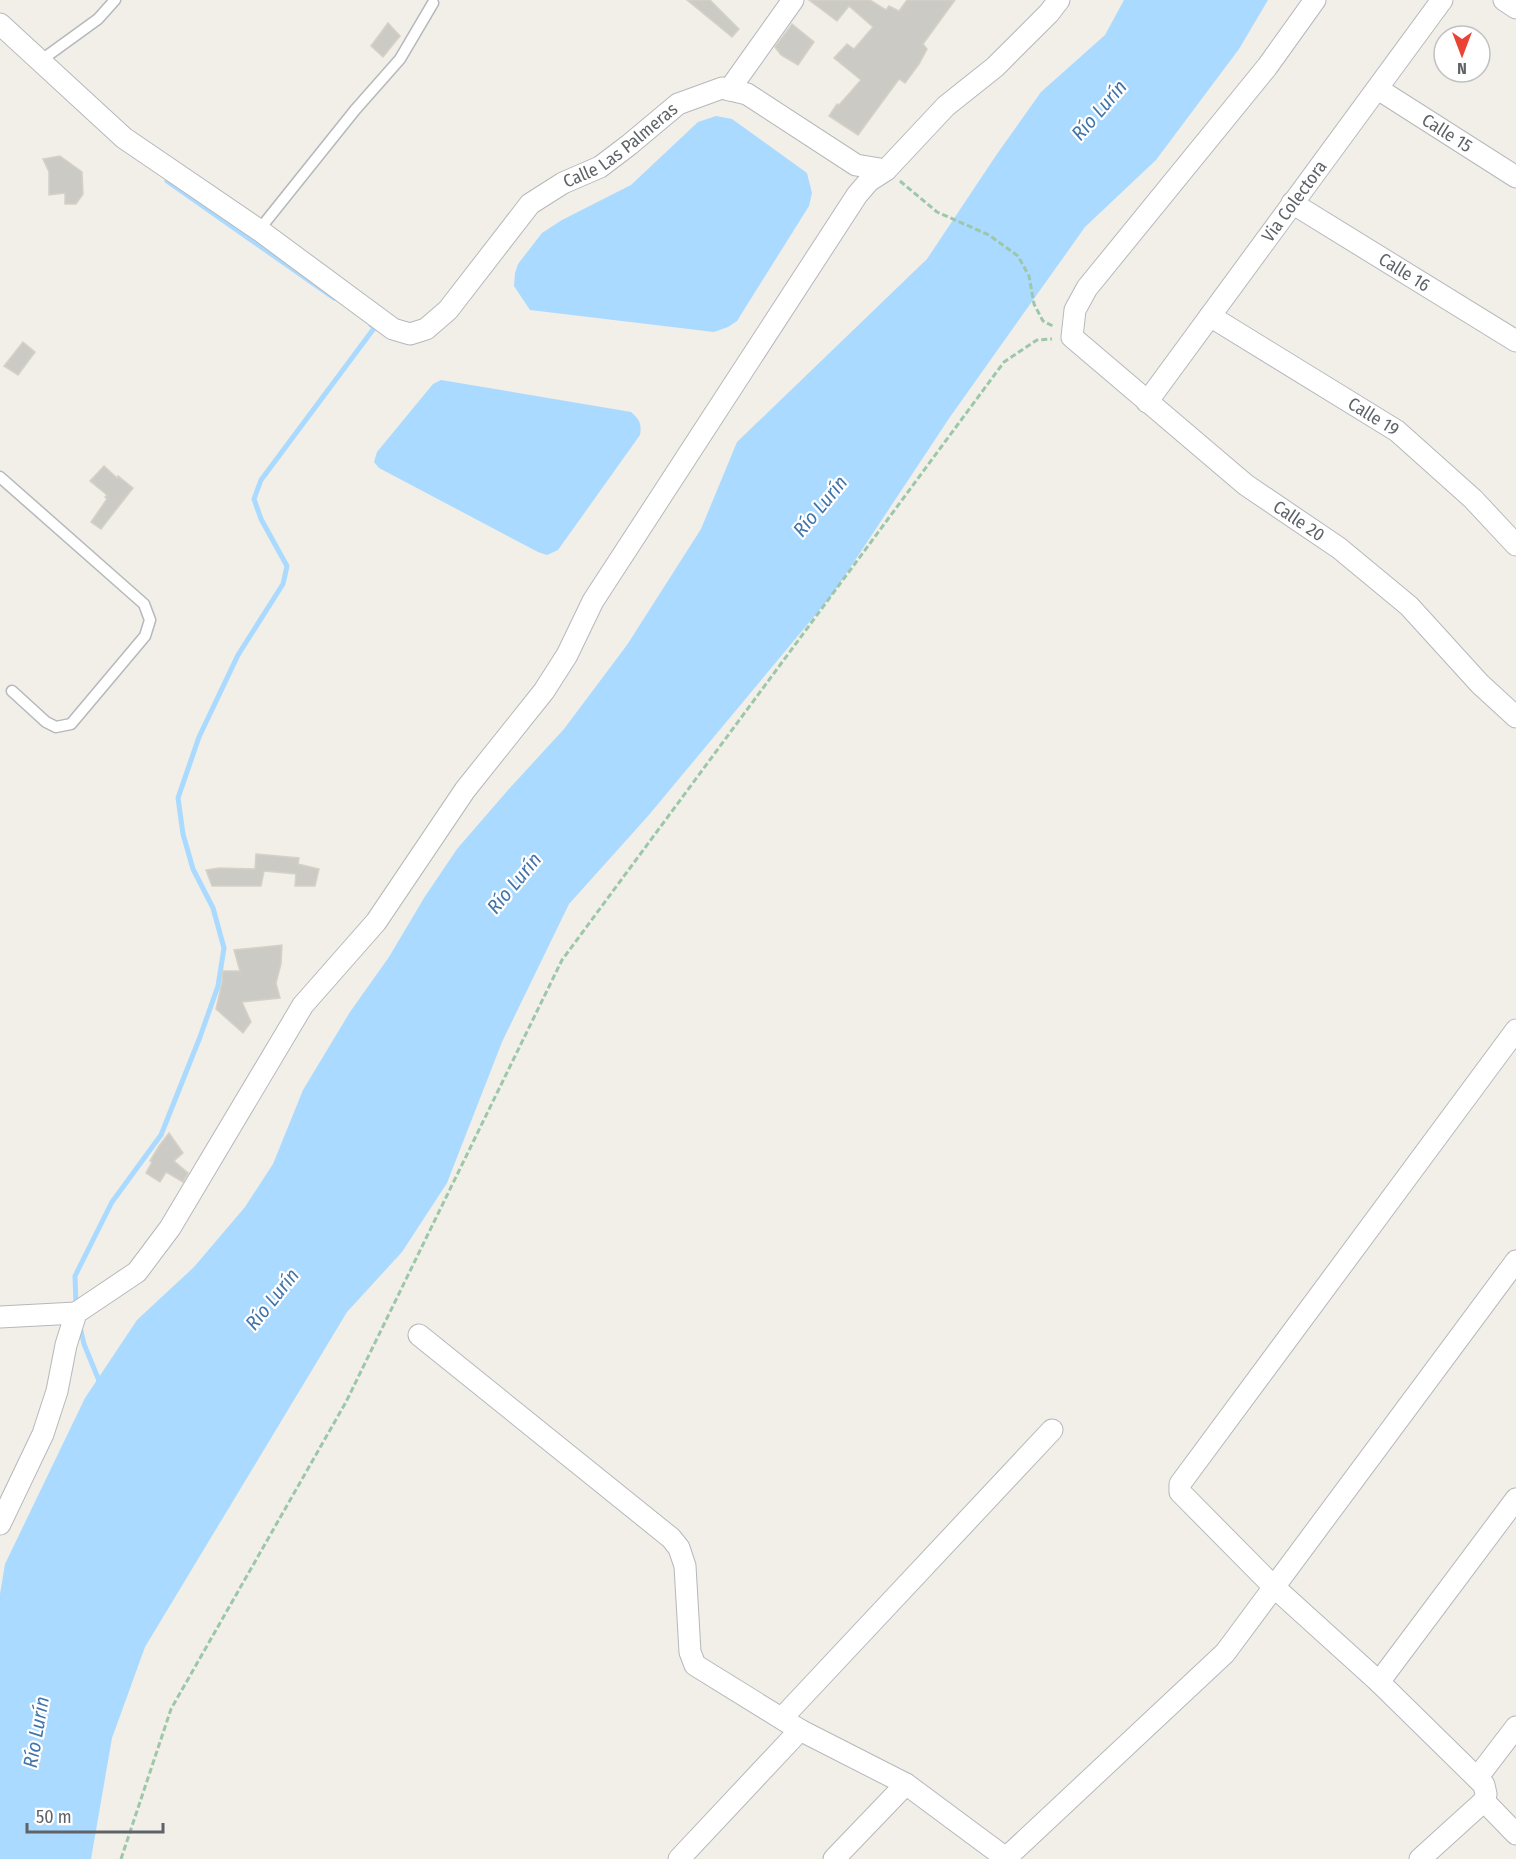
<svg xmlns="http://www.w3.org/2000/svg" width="1516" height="1859" font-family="'Fira Sans Condensed',sans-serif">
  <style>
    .water { fill: #aadaff }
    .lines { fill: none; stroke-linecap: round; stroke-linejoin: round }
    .stream { stroke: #aadaff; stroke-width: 5 }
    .building { fill: #cccac5; stroke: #d6d1c6; stroke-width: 1.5 }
    .service-casing { stroke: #b5b8bc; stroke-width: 13 }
    .minor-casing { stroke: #b5b8bc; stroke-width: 23 }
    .path { stroke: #9cc7a9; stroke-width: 3; stroke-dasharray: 6 3; stroke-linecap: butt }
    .service { stroke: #fff; stroke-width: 10 }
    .minor { stroke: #fff; stroke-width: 21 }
    .labels { text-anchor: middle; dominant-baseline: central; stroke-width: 4.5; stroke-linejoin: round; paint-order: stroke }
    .street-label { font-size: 18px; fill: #5f6368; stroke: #fff }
    .water-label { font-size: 20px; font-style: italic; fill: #4174aa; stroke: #fff }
  </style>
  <rect width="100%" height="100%" fill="#f1efe8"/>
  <path class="water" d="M1124 0H1268L1239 49 1156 160 1085 227 950 417 832 595 648 816 569 904 502 1042 447 1183 402 1252 347 1312 145 1647 112 1738 91 1859H0V1594L5 1564 85 1398 137 1320 194 1267 245 1207 273 1164 303 1090 350 1012 389 957 424 898 457 849 508 790 564 729 627 645 701 529 737 442 927 259 997 154 1041 92 1105 35Z
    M716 116 732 119 807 173 812 193 809 206 737 321 728 327 714 332 530 310 514 286 515 273 518 264 542 233 562 220 631 185 698 122Z
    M441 380 631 412C639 419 642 423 640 435L558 550 547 555 538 552 379 468 374 462 377 452 433 384Z"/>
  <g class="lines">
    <path class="stream" d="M167 181 334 298
      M76 1306 75 1276 112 1202 161 1135 200 1037 218 986 224 948 213 908 193 869 183 834 178 798 199 737 238 655 283 584 287 566 261 519 254 499 261 480 375 327 371 325
      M80 1327 84 1344 100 1383"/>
  </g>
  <path class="building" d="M687 0H710L739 29 732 37Z
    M809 0H870L886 10 889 6 899 11 907 0H955L923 44 927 49 919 64 905 83 899 79 858 135 829 116 837 104 839 105 861 80 834 58 847 44 854 49 873 27 849 6 837 21Z
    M388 23 400 36 383 57 371 46Z
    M792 24 814 42 798 65 781 55 775 47Z
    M60 156 82 172 83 194 76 204H65V193L49 195V172L43 159Z
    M23 342 35 352 18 375 4 366Z
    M104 466 117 478 118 476 133 488 101 529 91 522 107 499 105 497 107 495 90 481Z
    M256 854 299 858 298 864 319 869 315 886H295L296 874 264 871 261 886H212L206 870 219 868 255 869Z
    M282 945 281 964 276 983 280 998 242 1002 251 1022 243 1033 216 1009 222 983 223 971H240L234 950Z
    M169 1133 183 1153 174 1161 188 1173 183 1182 166 1172 160 1182 146 1173 152 1162 150 1161 159 1146Z"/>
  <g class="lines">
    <g class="service-casing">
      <path id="service" d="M40 61 98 19 115 0
        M259 230 355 110 400 59 433 3
        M0 477 144 604 150 620 145 636 71 724 56 727 46 722 12 691"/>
    </g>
    <g class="minor-casing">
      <g id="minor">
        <path id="s1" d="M1315 0 1267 67 1087 288 1075 310 1072 337 1246 485 1339 548 1409 606 1480 684 1516 717"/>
        <path d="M1504 0 1516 8"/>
        <path id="s2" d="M0 24 124 138 259 230 393 329 410 334 426 329 448 310 530 204 563 183 600 167 629 145 678 104 722 88 747 94 856 165 886 170"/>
        <path id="s3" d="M1378 89 1516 177"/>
        <path d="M729 90 793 0"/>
        <path id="s4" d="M1292 203 1516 341"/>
        <path id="s5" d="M1210 316 1397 431 1473 499 1516 545"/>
        <path id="s6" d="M1147 402 1442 0"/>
        <path d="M0 1317 76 1313"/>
        <path d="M419 1335 671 1538 679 1548 685 1566 690 1652 695 1665 800 1730 906 1784 1007 1859"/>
        <path d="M0 1524 43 1434 57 1391 66 1345 76 1313 137 1272 170 1228 303 1005 376 922 465 790 544 691 567 655 593 601 857 195 869 181 886 170 946 106 995 67 1049 13 1059 0"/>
        <path d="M1379 1682 1516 1499"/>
        <path d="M782 1718 1052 1430"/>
        <path d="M1477 1778 1516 1727"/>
        <path d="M1484 1801 1516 1834"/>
        <path d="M679 1859 800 1730"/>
        <path d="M834 1859 906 1784"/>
        <path d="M1005 1859 1225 1653 1516 1261"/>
        <path d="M1420 1859 1484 1801 1486 1794 1484 1785 1379 1682 1273 1586 1180 1492V1484L1516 1030"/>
      </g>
    </g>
    <path class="path" d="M900 181 937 212 989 235 1018 256 1029 276 1034 304 1043 321 1055 327
      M121 1859 171 1709 346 1402 562 960 1004 362 1037 340 1052 339"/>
    <use href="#service" class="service"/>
    <use href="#minor" class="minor"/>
  </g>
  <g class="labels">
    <g class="street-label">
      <text stroke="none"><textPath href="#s3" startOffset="82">Calle 15</textPath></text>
      <text stroke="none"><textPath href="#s2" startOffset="804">Calle Las Palmeras</textPath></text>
      <text stroke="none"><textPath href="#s6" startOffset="249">Via Colectora</textPath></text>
      <text stroke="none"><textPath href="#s4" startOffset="132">Calle 16</textPath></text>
      <text stroke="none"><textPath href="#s5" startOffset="192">Calle 19</textPath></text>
      <text stroke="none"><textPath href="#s1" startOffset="712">Calle 20</textPath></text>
    </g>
    <g class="water-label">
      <text transform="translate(1099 110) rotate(-49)">Río Lurín</text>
      <text transform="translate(820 506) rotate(-50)">Río Lurín</text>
      <text transform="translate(514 883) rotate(-50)">Río Lurín</text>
      <text transform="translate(272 1299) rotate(-51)">Río Lurín</text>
      <text transform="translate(36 1732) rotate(-80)">Río Lurín</text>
    </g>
  </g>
  <g transform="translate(1462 54) rotate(180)"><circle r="28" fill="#ffffff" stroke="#bfc1c3" stroke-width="1.5"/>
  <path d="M0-4.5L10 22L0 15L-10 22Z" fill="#ea4335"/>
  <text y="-9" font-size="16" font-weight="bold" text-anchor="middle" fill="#5f6368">N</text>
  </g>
  <path d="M27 1823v9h136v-9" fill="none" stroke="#5f6368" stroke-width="3"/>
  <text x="36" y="1823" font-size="18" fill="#5f6368" stroke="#ffffff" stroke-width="4.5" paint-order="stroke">50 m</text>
</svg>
